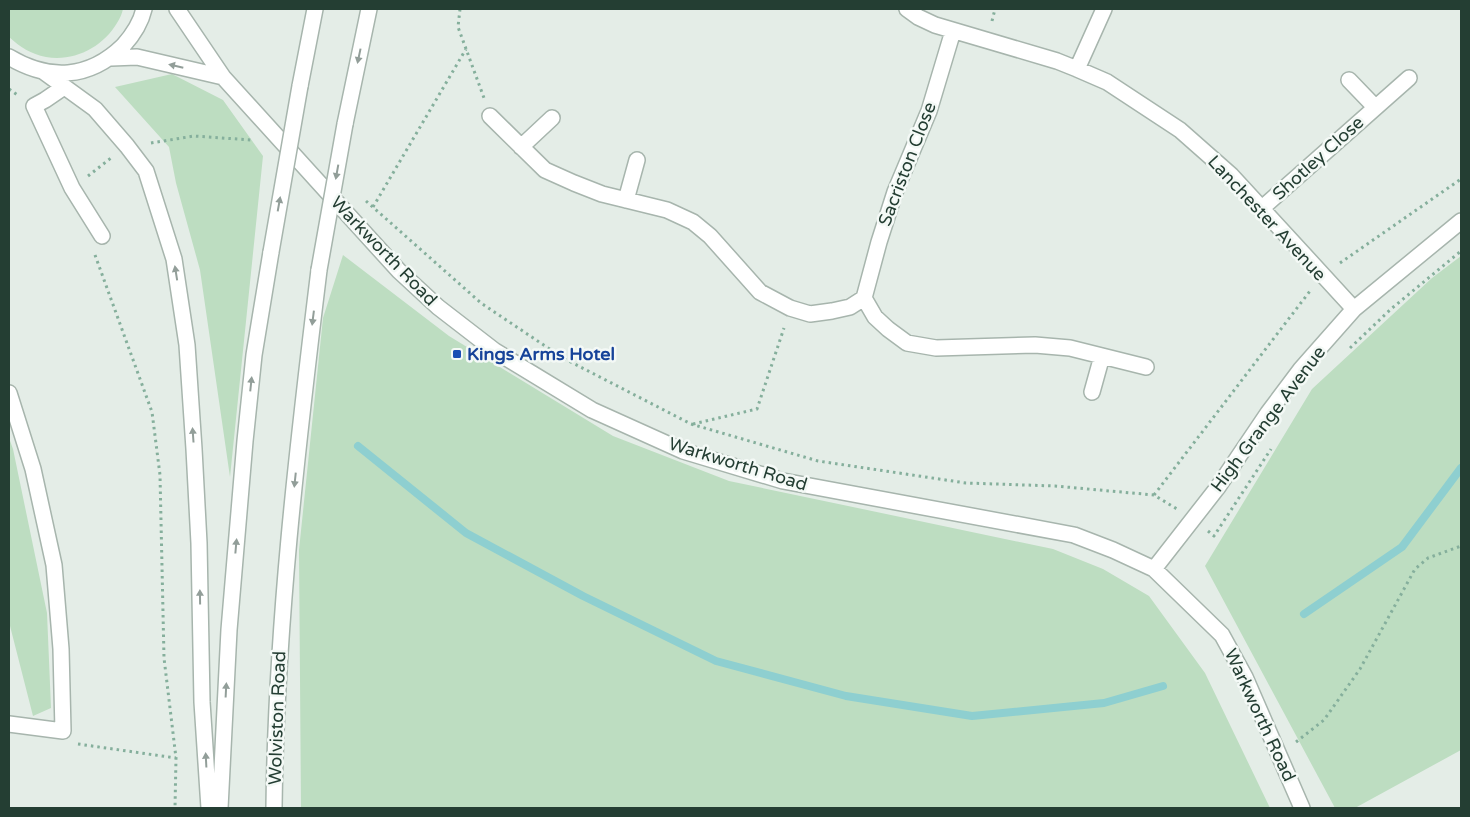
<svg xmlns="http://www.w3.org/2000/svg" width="1470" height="817" font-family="'Varela Round',sans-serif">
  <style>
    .green { fill: #bdddc1 }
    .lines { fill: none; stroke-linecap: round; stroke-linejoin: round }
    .stream { stroke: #8ecfd0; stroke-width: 8 }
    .minor-casing { stroke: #a7b5ad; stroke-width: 18 }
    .path { stroke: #85af9c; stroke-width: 3; stroke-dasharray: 2.5 4; stroke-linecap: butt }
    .minor { stroke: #fff; stroke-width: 15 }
    .minor-bridge-casing { stroke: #a7b5ad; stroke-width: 18; stroke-linecap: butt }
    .minor-bridge { stroke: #fff; stroke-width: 15 }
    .oneway { fill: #929e99 }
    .transit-dot { fill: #1a4fb4; stroke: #f4f9f6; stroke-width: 2 }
    .labels { text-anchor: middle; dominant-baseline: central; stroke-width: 5; stroke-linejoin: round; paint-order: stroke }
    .street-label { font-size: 18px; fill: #243e33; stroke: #f4f9f6 }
    .transit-label { font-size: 18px; font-weight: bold; fill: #164399; stroke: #f4f9f6; text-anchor: start }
  </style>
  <rect width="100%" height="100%" fill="#e4ede7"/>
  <path class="green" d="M9 9H123C122 14 120 18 117 23 103 47 74 62 46 57 31 54 20 47 9 37Z
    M172 74 223 100 263 156 230 477 200 270 176 183 169 147 115 87Z
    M343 255 449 336 613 436 729 481 1053 549 1103 569 1149 596 1205 673 1270 808H301L299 550 323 318Z
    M1461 256V750L1355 808H1335L1205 566 1312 389 1432 278Z
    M9 438 13 449 47 613 51 708 33 716 9 622Z"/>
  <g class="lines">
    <path class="stream" d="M358 446 466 533 583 596 716 661 846 696 972 716 1104 703 1163 686
      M1304 614 1402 547 1461 468"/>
    <g class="minor-casing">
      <path id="minor" d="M177 9 223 77 399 271 438 307 495 351 592 410 683 451 783 481 1074 535 1113 550 1154 569 1222 635 1245 677 1302 808
        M907 9 918 17 935 25 1057 61 1077 69 1107 82 1180 130 1231 175 1354 309
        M9 57C49 81 89 79 123 46 132 36 141 22 144 9
        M111 58 137 57 223 77
        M1077 69 1104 9
        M44 72 95 109 127 146 146 171 174 259 187 345 194 449 199 543 202 702 209 808
        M1349 80 1375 107
        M300 86 315 9
        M64 87 45 100 34 106 72 188 102 236
        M490 116 545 170 574 183 602 194 667 210 693 222 710 236 760 292 790 308 810 314 832 311 850 307 864 298 879 242 895 192 929 111 953 31
        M345 124 369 9
        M521 147 552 118
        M626 200 637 160
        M1261 209 1409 78
        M864 298 875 317 888 329 907 343 936 348 1035 345 1070 348 1146 367
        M1092 392 1102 356
        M9 393 33 469 54 565 61 649 63 731 9 724
        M1154 569 1218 487 1268 413 1301 369 1354 309 1461 221
        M220 808 229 630 245 441 254 355 271 252
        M274 808C276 628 297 449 319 270"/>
    </g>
    <path class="path" d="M460 9 458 27 484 98
      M992 21 995 9
      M9 89 19 96
      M151 143 194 136 251 140
      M88 176 111 158
      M366 201 481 303 563 358 691 424 818 461 966 483 1055 486 1154 495 1177 509
      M373 207 466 49
      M95 255 152 412 160 475 164 658 176 758 175 808
      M1340 263 1461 179
      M1350 348 1391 309 1461 251
      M693 424 757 409 784 328
      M1154 495 1310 291
      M1208 531 1214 536 1271 449
      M1296 742 1324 720 1360 669 1415 569 1428 558 1461 546
      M78 744 176 758"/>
    <use href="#minor" class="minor"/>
    <g class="minor-bridge-casing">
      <path id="minor-bridge" d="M271 252 300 86
        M319 270 345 124"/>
    </g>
    <use href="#minor-bridge" class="minor-bridge"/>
  </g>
  <defs><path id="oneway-solid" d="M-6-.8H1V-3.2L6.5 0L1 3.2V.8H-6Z" transform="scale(1.25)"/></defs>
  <g class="oneway">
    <use href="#oneway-solid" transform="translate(359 56) rotate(102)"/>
    <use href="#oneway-solid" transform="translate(176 66) rotate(-167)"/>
    <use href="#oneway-solid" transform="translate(337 172) rotate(100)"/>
    <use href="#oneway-solid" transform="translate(279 204) rotate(-80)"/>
    <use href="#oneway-solid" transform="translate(176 273) rotate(-99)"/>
    <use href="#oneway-solid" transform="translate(313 318) rotate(97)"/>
    <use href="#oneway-solid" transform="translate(251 384) rotate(-84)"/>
    <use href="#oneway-solid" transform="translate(193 435) rotate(-94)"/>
    <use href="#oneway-solid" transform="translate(295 480) rotate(96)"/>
    <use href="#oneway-solid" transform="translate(236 546) rotate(-85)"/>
    <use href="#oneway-solid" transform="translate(200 597) rotate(-91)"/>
    <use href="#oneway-solid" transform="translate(226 690) rotate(-87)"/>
    <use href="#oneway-solid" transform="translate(206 760) rotate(-93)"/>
  </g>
  <rect class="transit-dot" x="452" y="349" width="10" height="10" rx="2.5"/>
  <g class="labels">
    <g class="street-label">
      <text transform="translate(1318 158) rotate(-42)">Shotley Close</text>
      <text transform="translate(907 164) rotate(-69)">Sacriston Close</text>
      <text transform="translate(1267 218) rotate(47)">Lanchester Avenue</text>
      <text transform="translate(384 251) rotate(46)">Warkworth Road</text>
      <text transform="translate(1268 419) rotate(-53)">High Grange Avenue</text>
      <text transform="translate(738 464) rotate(17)">Warkworth Road</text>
      <text transform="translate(1260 715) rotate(65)">Warkworth Road</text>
      <text transform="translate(277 718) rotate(-88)">Wolviston Road</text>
    </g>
    <g class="transit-label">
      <text x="467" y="354">Kings Arms Hotel</text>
    </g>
  </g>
  <rect width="1470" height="817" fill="none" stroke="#243e33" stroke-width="20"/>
</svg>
